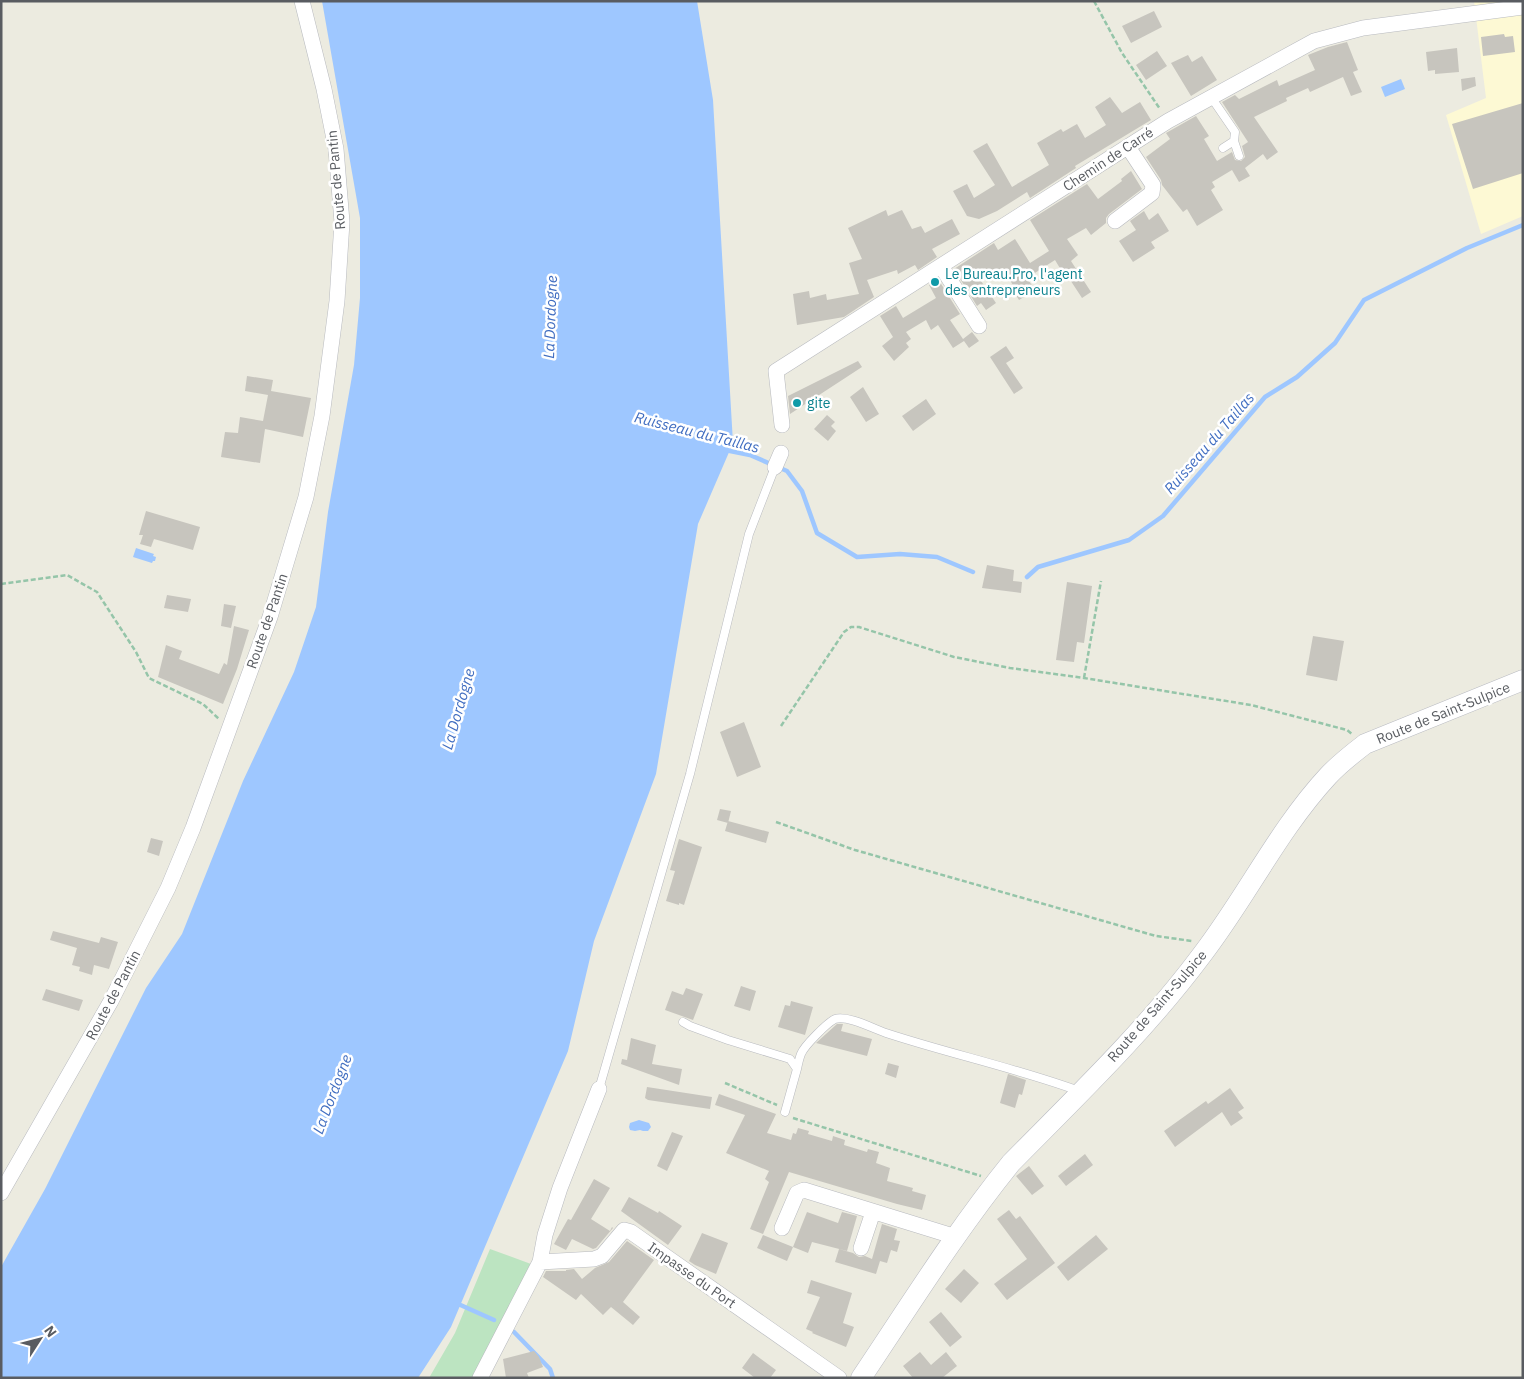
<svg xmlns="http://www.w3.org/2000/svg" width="1524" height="1379" font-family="'IBM Plex Sans',sans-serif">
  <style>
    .commercial { fill: #fdf9d4 }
    .green { fill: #bce4c1 }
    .water { fill: #9ec7ff }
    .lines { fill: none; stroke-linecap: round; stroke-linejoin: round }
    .stream { stroke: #9ec7ff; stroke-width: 4.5 }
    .building { fill: #c7c5be }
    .lane-casing { stroke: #b8babf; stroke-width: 9 }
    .street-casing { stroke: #b8babf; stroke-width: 16 }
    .secondary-casing { stroke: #b9bbc2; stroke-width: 21 }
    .path { stroke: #95c5a9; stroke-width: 2.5; stroke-dasharray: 5 2.5; stroke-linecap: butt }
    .lane { stroke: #fff; stroke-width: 8 }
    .street { stroke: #fff; stroke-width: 15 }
    .secondary { stroke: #fff; stroke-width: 20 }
    .culture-dot { fill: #0f9aa8; stroke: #fff; stroke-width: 2 }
    .labels { text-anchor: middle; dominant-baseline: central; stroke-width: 5; stroke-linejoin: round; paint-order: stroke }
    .street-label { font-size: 14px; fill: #595c61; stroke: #fff }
    .culture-label { font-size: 14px; fill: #0d838f; stroke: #fff; text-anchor: start }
    .water-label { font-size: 15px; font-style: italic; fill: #416ec1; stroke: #fff }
  </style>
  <rect width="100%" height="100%" fill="#ecebe0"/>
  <path class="commercial" d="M1474 1H1523V216L1481 234 1446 115 1486 98Z"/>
  <path class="green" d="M490 1249 531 1264 474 1378H429L455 1333Z"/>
  <path class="water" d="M322 1H697L713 100 733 443 698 524 656 774 594 941 568 1051 451 1327 418 1378H1V1267L45 1189 146 988 182 934 243 781 294 672 316 607 328 512 354 365 360 298V218Z
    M1401 79 1405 89 1385 97 1381 87Z
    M136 548 154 554 153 556 156 557 155 561H153L152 563 133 557Z
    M639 1120 649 1123 651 1127 648 1131H643L640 1130 635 1131 630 1130 629 1127 630 1123Z"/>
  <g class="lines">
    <path class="stream" d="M725 450 750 455 787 471 802 491 817 533 857 557 900 554 937 557 973 572
      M1027 577 1038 567 1129 540 1163 516 1265 397 1297 377 1335 343 1364 300 1467 248 1523 225
      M456 1303 494 1320
      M514 1332 550 1369 553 1378"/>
  </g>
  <path class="building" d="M1154 11 1162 27 1131 43 1122 26Z
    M1504 34 1505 37 1513 36 1515 52 1483 56 1481 37Z
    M1347 42 1358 70 1353 72 1362 92 1351 96 1343 77 1310 92 1308 88 1286 98 1287 101 1254 117 1278 152 1267 160 1263 154 1245 168 1250 176 1239 182 1232 170 1212 182 1215 187 1211 190 1223 210 1197 226 1187 209 1183 212 1162 185 1161 180 1146 157 1170 139 1166 133 1196 116 1209 136 1204 139 1217 161 1232 152 1235 160 1241 161 1245 157 1242 146 1248 142 1222 102 1235 95 1239 99 1277 80 1279 86 1315 70 1308 55 1328 47Z
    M1457 48 1459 72 1435 74V70L1428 71 1426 52Z
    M1157 51 1167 66 1146 80 1136 65Z
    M1188 55 1192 62 1202 56 1217 80 1191 96 1171 63Z
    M1475 77 1476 86 1462 91 1461 79Z
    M1110 97 1122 113 1140 102 1151 120 1075 166 1076 168 1030 198 1027 192 997 211 979 219 967 216 953 191 967 184 974 198 995 185 973 151 987 143 1012 187 1049 165 1037 143 1061 129 1063 132 1077 124 1085 138 1106 125 1095 107Z
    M1523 103V173L1473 189 1452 124Z
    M1131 171 1142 189 1109 214 1106 218V223L1091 235 1086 228 1067 239 1078 255 1071 261 1091 292 1082 298 1063 269 1061 270 1055 260 1027 278 1035 290 1019 300 1012 289 1014 287 1003 268 979 278 996 303 986 310 981 303 977 306 954 269 994 243 998 250 1015 239 1030 263 1049 251 1030 220 1087 184 1098 199 1122 181 1121 179Z
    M886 210 888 216 902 210 912 229 921 226 925 233 952 219 960 234 932 249 937 257 918 270 915 265 898 274 897 270 867 280 874 297 844 317 797 325 793 294 809 291 810 298 826 294 827 300 859 294 849 263 862 259 848 228Z
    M1144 211 1149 220 1158 213 1169 231 1151 242 1155 248 1133 262 1119 241 1136 230 1130 221Z
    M938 279 960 314 950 320 963 339 972 332 979 341 969 348 964 341 953 348 938 325 931 330 926 320 906 332 911 339 906 343 909 347 894 361 882 346 893 337 880 316 896 306 903 318 936 298 929 285Z
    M1006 346 1014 358 1006 363 1023 388 1014 394 990 357Z
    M858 361 862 367 790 414 788 396Z
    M247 376 273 380 271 391 311 398 303 437 265 429 260 463 221 457 225 432 238 433 240 417 263 421 268 395 245 391Z
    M863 387 879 414 866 422 850 397Z
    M926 399 936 414 913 431 902 416Z
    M827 415 835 422 831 426 836 431 828 441 814 429Z
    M146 511 200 527 193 550 154 539 151 547 140 544 143 535H139Z
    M987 565 1014 570 1013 581 1022 582 1021 593 982 588Z
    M1067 582 1092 586 1084 643 1077 642 1074 662 1056 660Z
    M167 595 191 599 188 612 164 608Z
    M224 604 236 606 231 628 221 626Z
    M234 626 249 630 237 669 223 704 158 677 166 645 182 651 179 659 219 674 224 663 227 665Z
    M1313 636 1344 641 1337 681 1306 675Z
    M744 722 761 767 737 777 720 732Z
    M720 809 731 811 728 823 717 820Z
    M728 821 769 832 766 843 725 831Z
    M151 838 163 841 159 856 147 852Z
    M679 839 702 847 684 905 679 903V905L666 901 675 871 670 870Z
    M53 931 99 943 101 937 118 942 109 969 94 965 92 975 79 971 80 967 72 965 77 948 50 940Z
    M741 986 756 991 750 1011 734 1006Z
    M686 988 703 994 693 1020 665 1010 672 991 683 995Z
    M46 989 83 1000 79 1011 42 1000Z
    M791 1001 813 1007 805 1035 778 1027 785 1005 790 1006Z
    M837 1024H843L841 1031 872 1039 867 1056 816 1043Z
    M631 1038 656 1045 652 1064 682 1069 679 1085 621 1064 622 1059 627 1060Z
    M888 1063 899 1066 896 1078 885 1074Z
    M1008 1074 1026 1080 1022 1095 1019 1094 1015 1108 1000 1103Z
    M647 1087 712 1097 710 1109 648 1100 645 1098Z
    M1230 1088 1244 1108 1238 1112 1243 1118 1231 1126 1222 1112 1175 1147 1164 1131 1206 1101 1208 1104Z
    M719 1094 776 1114 767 1133 791 1140 793 1133 796 1134 798 1128 809 1131 808 1134 832 1141 833 1136 845 1140 844 1145 867 1152 868 1149 879 1152 876 1163 890 1168 887 1181 913 1188 912 1191 926 1195 922 1210 897 1204 789 1172 763 1234 750 1229 769 1182 765 1179 769 1171 726 1153 745 1115 715 1105Z
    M672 1132 683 1136 667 1171 657 1166Z
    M1085 1154 1093 1165 1066 1186 1058 1176Z
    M1029 1166 1044 1186 1032 1195 1016 1176Z
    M594 1179 610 1188 591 1219 610 1231 612 1227 613 1228 596 1248 593 1249 572 1239 566 1250 554 1244 568 1219 571 1220Z
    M629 1197 658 1213 659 1211 682 1226 668 1245 621 1211Z
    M1009 1210 1016 1219 1020 1216 1055 1263 1007 1300 994 1284 1027 1259 997 1219Z
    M807 1212 838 1223 842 1212 857 1216 847 1251 812 1242 808 1253 793 1247 787 1261 757 1248 763 1235 793 1247Z
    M882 1224 897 1229 894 1240 900 1241 897 1252 891 1250 887 1263 880 1261 876 1274 835 1262 839 1249 853 1253 859 1257 865 1256 872 1259Z
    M702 1233 728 1243 716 1274 695 1265 689 1261Z
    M1096 1235 1108 1249 1068 1281 1057 1267Z
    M627 1241 654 1260 623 1302 640 1317 633 1325 611 1307 603 1315 581 1294 576 1300 543 1277 546 1271H566V1270L574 1269 582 1279 595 1268 609 1262Z
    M964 1269 979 1283 961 1303 945 1289Z
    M811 1280 852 1293 843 1323 854 1327 846 1347 812 1333 813 1332 806 1329 820 1297 807 1293Z
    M941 1312 962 1337 950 1347 929 1322Z
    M534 1351 539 1357 543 1367 527 1373 529 1378H506L503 1359Z
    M920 1352 931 1365 946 1352 957 1366 942 1378H913L903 1366Z
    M753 1353 776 1370 770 1378H755L742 1368Z"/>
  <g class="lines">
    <g class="lane-casing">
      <path id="lane" d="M1211 97 1235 132 1234 141 1223 148
        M1234 141 1239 156
        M683 1022 690 1026 728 1040 790 1059 797 1069 785 1112
        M797 1069C798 1064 799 1059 801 1054 804 1046 827 1023 835 1019 848 1015 874 1029 886 1033 950 1054 1016 1068 1079 1091
        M599 1089 690 774 749 534 775 467"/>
    </g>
    <g class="street-casing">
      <path id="street" d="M1115 221 1152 193 1153 185 1128 147
        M941 266 979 326
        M782 425 776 371 1168 121 1314 41 1363 28 1523 7
        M775 467 781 453
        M1 1193 111 1001 168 888 193 828 270 617 306 497 322 416 337 301 342 222 336 149 324 89 302 1
        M782 1228 797 1193 804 1190 956 1237
        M861 1248 873 1212
        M540 1262 594 1259 602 1256 624 1230 631 1232 839 1378
        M480 1378 540 1262 545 1235 560 1188 599 1089"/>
    </g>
    <g class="secondary-casing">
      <path id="secondary" d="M861 1378C910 1305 956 1231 1011 1163 1077 1096 1145 1031 1201 956 1246 898 1278 830 1328 776 1339 764 1352 754 1365 744L1523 680"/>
    </g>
    <path class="path" d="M1094 1 1122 53 1160 109
      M1 584 67 575 97 592 136 652 149 678 203 704 219 719
      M1084 678 1101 581
      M781 726 844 632 851 627H859L954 657 1010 668 1084 678 1251 705 1347 730 1352 734
      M776 822 855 850 1156 936 1192 941
      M725 1083 777 1105
      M793 1118 981 1176"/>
    <use href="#lane" class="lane"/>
    <use href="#street" class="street"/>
    <use href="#secondary" class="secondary"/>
  </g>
  <g class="culture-dot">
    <circle cx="935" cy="282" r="5"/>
    <circle cx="797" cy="403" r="5"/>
  </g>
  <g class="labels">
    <g class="street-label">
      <text transform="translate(1108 159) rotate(-33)">Chemin de Carré</text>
      <text transform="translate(336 180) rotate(-95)">Route de Pantin</text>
      <text transform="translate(267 621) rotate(-71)">Route de Pantin</text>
      <text transform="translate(1443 713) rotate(-22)">Route de Saint-Sulpice</text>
      <text transform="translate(113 995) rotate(-62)">Route de Pantin</text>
      <text transform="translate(1157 1006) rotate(-49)">Route de Saint-Sulpice</text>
      <text transform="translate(692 1275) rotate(35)">Impasse du Port</text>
    </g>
    <g class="culture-label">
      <text x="945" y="274">Le Bureau.Pro, l'agent<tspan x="945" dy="16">des entrepreneurs</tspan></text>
      <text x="807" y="403">gite</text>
    </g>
    <g class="water-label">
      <text transform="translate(550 317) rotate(-88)">La Dordogne</text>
      <text transform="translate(697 432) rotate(14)">Ruisseau du Taillas</text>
      <text transform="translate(1209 443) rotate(-49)">Ruisseau du Taillas</text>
      <text transform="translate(458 709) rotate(-74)">La Dordogne</text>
      <text transform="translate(332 1094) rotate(-69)">La Dordogne</text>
    </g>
  </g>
  <rect width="1524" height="1379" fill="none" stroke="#595c61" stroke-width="5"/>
  <g transform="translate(40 1339) rotate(54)" stroke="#ffffff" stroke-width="4" paint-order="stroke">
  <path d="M0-4L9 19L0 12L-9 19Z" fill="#595c61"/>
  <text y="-8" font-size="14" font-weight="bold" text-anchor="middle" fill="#595c61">N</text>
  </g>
</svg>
